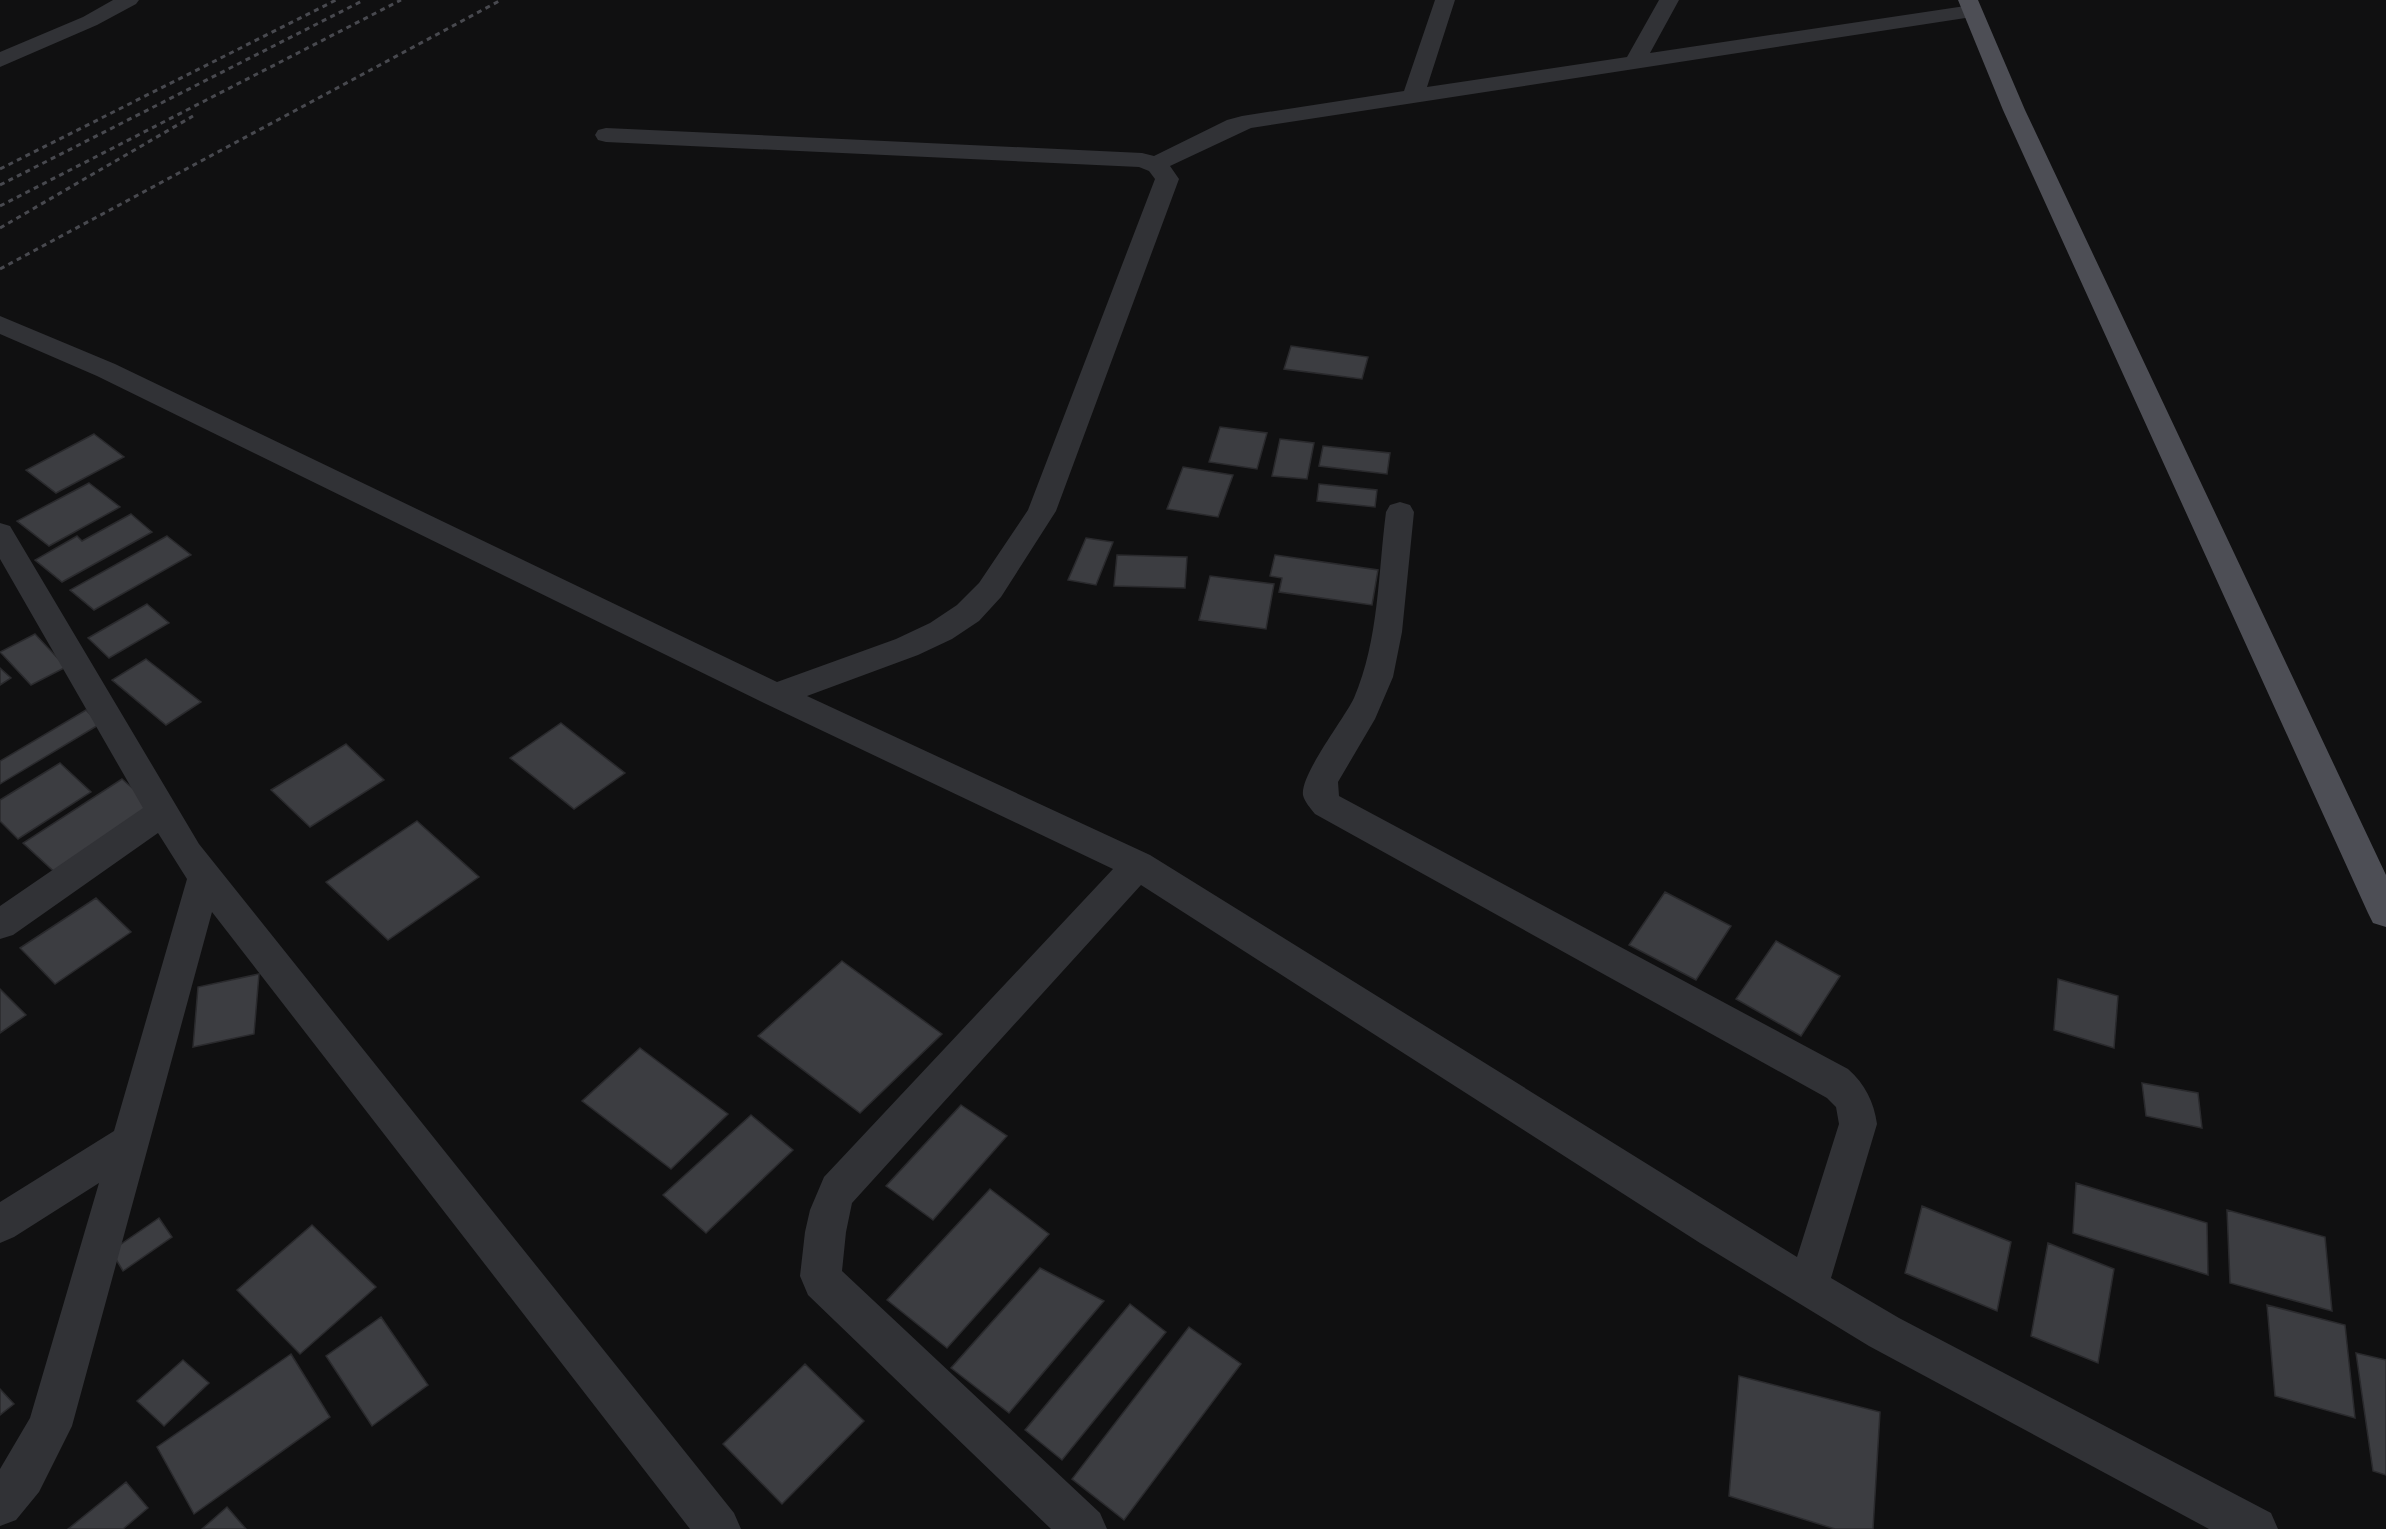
<svg xmlns="http://www.w3.org/2000/svg" width="2386" height="1529" font-family="'Fira Sans Condensed',sans-serif">
  <style>
    .building { fill: #3c3d41; stroke: #2a2a2d; stroke-width: 1.5 }
    .lines { fill: none; stroke-linecap: round; stroke-linejoin: round }
    .street { fill: #313236; fill-rule: evenodd }
    .primary { fill: #4d4e55; fill-rule: evenodd }
    .rail { stroke: #48494f; stroke-width: 3; stroke-dasharray: 5 4.5; stroke-linecap: butt }
  </style>
  <rect width="100%" height="100%" fill="#101011"/>
  <path class="building" d="M1291 346 1368 357 1362 379 1284 369Z
    M1220 427 1267 433 1257 469 1209 462Z
    M94 434 124 457 56 493 26 470Z
    M1280 439 1314 443 1307 479 1272 476Z
    M1323 446 1390 453 1387 474 1319 466Z
    M1183 467 1233 475 1218 517 1167 509Z
    M89 483 120 507 49 546 17 521Z
    M1319 484 1377 490 1375 507 1317 501Z
    M131 514 152 532 62 582 35 560 77 536 82 541Z
    M167 536 191 555 94 610 70 590Z
    M1086 538 1113 542 1096 585 1068 580Z
    M1117 555 1187 557 1185 588 1114 586Z
    M1275 555 1378 570 1372 605 1279 592 1282 578 1270 576Z
    M1210 576 1274 584 1266 629 1199 620Z
    M147 604 169 623 109 658 88 638Z
    M35 634 66 667 31 685 0 652Z
    M146 659 201 702 166 725 112 680Z
    M0 668 11 678 0 685Z
    M86 710 100 724 0 784V761Z
    M561 723 625 773 574 809 510 758Z
    M346 744 384 780 310 827 271 790Z
    M60 763 91 792 18 839 0 821V800Z
    M122 779 160 812 61 878 23 843Z
    M417 821 479 877 388 940 326 882Z
    M1665 892 1731 926 1696 980 1629 945Z
    M96 898 131 932 55 984 20 948Z
    M1776 941 1840 976 1801 1036 1736 999Z
    M842 961 942 1034 860 1113 758 1036Z
    M259 974 254 1034 193 1047 198 987Z
    M2058 979 2118 996 2114 1048 2054 1030Z
    M0 989 26 1015 0 1033Z
    M640 1048 728 1114 671 1169 582 1101Z
    M2142 1083 2198 1093 2202 1128 2146 1116Z
    M961 1105 1007 1136 933 1220 886 1186Z
    M751 1115 793 1150 706 1233 663 1195Z
    M2076 1183 2207 1223 2208 1275 2073 1233Z
    M990 1189 1049 1234 947 1348 887 1300Z
    M1922 1206 2011 1242 1997 1311 1905 1273Z
    M2227 1210 2325 1237 2332 1311 2230 1283Z
    M159 1218 172 1237 123 1271 111 1251Z
    M312 1225 376 1287 300 1354 237 1290Z
    M2048 1243 2114 1269 2098 1363 2031 1336Z
    M1040 1268 1104 1301 1009 1413 951 1368Z
    M1130 1304 1166 1332 1062 1460 1025 1430Z
    M2267 1305 2345 1325 2355 1418 2275 1396Z
    M381 1317 428 1385 372 1426 326 1356Z
    M1189 1327 1241 1364 1124 1520 1072 1479Z
    M2356 1353 2386 1360V1475L2373 1471Z
    M291 1354 330 1417 194 1514 157 1447Z
    M183 1360 209 1383 164 1426 137 1401Z
    M805 1364 864 1421 782 1504 723 1444Z
    M1739 1376 1880 1412 1873 1529H1835L1729 1496Z
    M0 1389 14 1404 0 1415Z
    M126 1482 148 1508 123 1529H68Z
    M227 1507 246 1529H202Z"/>
  <g class="lines">
    <path class="street" d="M113 0H139L136 4 97 25 0 67V52L83 17Z
      M1435 0H1455L1427 87 1627 57 1659 0H1679L1650 53 1972 5 1979 7 1982 11 1979 15 1972 17 1251 128 1170 166 1179 179 1056 511 1001 597 979 621 952 639 918 655 807 696 1150 855 1797 1257 1839 1124 1836 1107 1827 1098 1315 814C1311 809 1304 801 1303 795 1300 775 1344 719 1354 698 1379 640 1378 573 1386 512L1390 505 1400 502 1410 505 1414 512 1402 632 1393 677 1375 719 1338 782 1339 796 1848 1069C1865 1084 1874 1102 1877 1124L1831 1278 1899 1318 2271 1513 2278 1529H2209L1869 1346 1700 1243 1141 885 852 1203 846 1232 842 1271 1100 1513 1107 1529H1051L808 1295 800 1276 805 1232 810 1210 824 1177 1113 869 764 703 97 376 0 334V316L115 364 777 682 896 639 930 623 957 605 979 583 1028 510 1155 179 1149 171 1139 167 606 142 598 140 595 135 598 130 606 128 1142 153 1154 156 1227 120 1242 116 1404 91Z
      M0 523 10 526 199 844 734 1513 741 1529H690L212 912 72 1426 39 1492 16 1520 0 1526V1469L30 1418 99 1183 14 1237 0 1243V1202L114 1131 187 879 158 833 13 935 0 939V906L143 808 0 559Z"/>
    <path class="primary" d="M1958 0H1978L2025 110 2386 875V927L2373 923 2368 913 2003 110Z"/>
    <path class="rail" d="M0 169 336 0
      M0 185 364 0
      M0 206 401 0
      M0 228 193 116
      M0 269 501 0"/>
  </g>
</svg>
